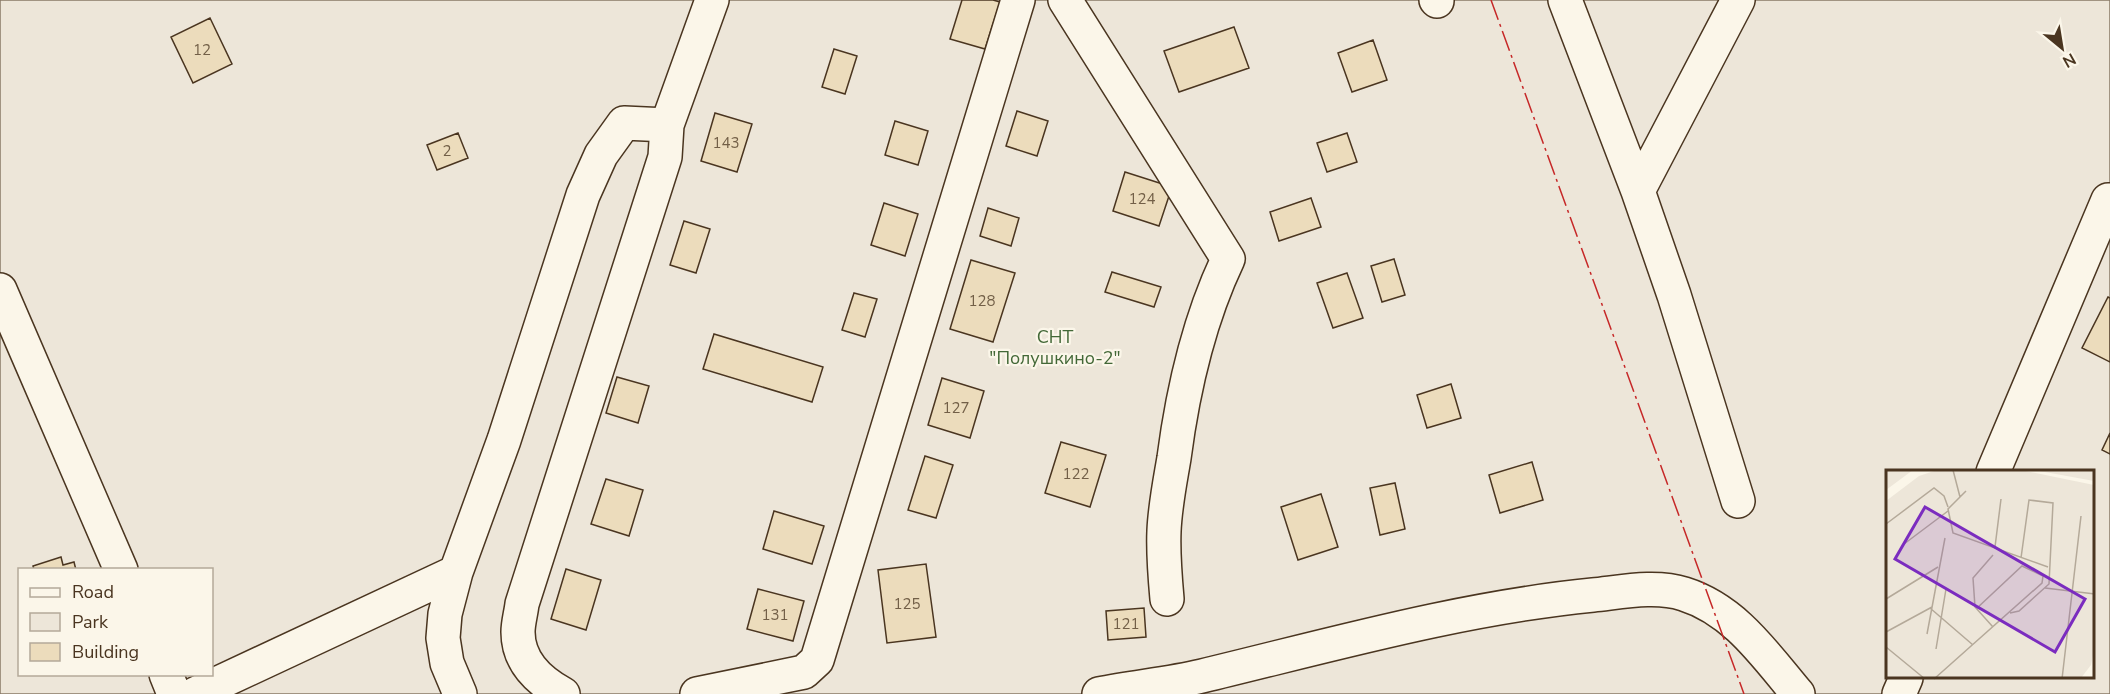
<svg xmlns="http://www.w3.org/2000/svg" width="2110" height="694" font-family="'Nunito Sans',sans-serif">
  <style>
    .green { fill: #ede6d9; stroke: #887966; stroke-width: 1.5; fill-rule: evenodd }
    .building { fill: #ecdcbc; stroke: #4a3520; stroke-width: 1.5 }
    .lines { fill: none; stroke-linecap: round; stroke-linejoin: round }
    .minor-casing { stroke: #4a3520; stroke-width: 36 }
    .minor { stroke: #fbf6e9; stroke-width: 33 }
    .power { stroke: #c62828; stroke-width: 1.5; stroke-dasharray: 21 4.5 3 4.5; stroke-linecap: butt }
    .labels { text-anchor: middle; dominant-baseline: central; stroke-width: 4.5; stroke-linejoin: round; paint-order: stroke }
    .number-label { font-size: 15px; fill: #725f47 }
    .park-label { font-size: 18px; fill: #436837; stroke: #fbf6e9 }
    .inset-road { fill: none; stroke: #b4a999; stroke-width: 1.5 }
    .view { fill: #7b2cbf; fill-opacity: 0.15; stroke: #7b2cbf; stroke-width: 3 }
    .inset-edge { fill: none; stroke: #4a3520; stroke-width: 3 }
  </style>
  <rect width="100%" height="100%" fill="#fbf6e9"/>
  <path class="green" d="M0 0H2110V694H0ZM1888 472H2094V678H1888ZM20 570H212V674H20Z"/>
  <path class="building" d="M962 0H993L1000 2 985 49 950 39Z
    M210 18 232 64 193 83 171 37Z
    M1234 27 1249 68 1179 92 1164 51Z
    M1373 40 1387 80 1352 92 1338 53Z
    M834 49 857 56 845 94 822 87Z
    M1017 111 1048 121 1037 156 1006 146Z
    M715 113 752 124 737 172 701 161Z
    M895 121 928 131 918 165 885 155Z
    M458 133 468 158 437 170 427 145Z
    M1347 133 1357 162 1327 172 1317 143Z
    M1125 172 1172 187 1159 226 1113 211Z
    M1311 198 1321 227 1279 241 1270 212Z
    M884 203 918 214 905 256 871 245Z
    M988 208 1019 218 1011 246 980 236Z
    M684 221 710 229 696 273 670 265Z
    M1394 259 1405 295 1382 302 1371 266Z
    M971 260 1015 273 993 342 950 329Z
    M1112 272 1161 287 1154 307 1105 292Z
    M1347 273 1363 318 1333 328 1317 283Z
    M854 293 877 299 865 337 842 330Z
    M2108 297 2110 298V362L2082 348Z
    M714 334 823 367 812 402 703 369Z
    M617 377 649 386 638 423 606 413Z
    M942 378 984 391 970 438 928 425Z
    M1451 384 1461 418 1427 428 1417 395Z
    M2110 433V454L2102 450Z
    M1061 442 1106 455 1090 507 1045 493Z
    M925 456 953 465 936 518 908 510Z
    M1532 462 1543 500 1500 513 1489 475Z
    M606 479 643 490 629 536 591 524Z
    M1395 483 1405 529 1380 535 1370 488Z
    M1321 494 1338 547 1298 560 1281 507Z
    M774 511 824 526 812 564 763 549Z
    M61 557 63 565 74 562 76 570H34L33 566Z
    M926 564 936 637 887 643 878 570Z
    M566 569 601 580 586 630 551 619Z
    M758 589 804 601 793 641 747 629Z
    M1144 608 1146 637 1108 640 1106 611Z"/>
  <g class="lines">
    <g class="minor-casing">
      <path id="minor" d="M1065 0 1228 259C1198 322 1183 389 1174 458 1170 482 1165 506 1164 531 1163 554 1165 577 1167 599
        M1436 0 1437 1
        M1565 0 1638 191 1674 295 1738 501
        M1638 191 1738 0
        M0 290 121 570
        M1993 472 2108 200
        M166 674 174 694
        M195 694 456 572
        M460 694 447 663 443 638 445 614 456 572 504 440 583 195 601 155 624 123 667 125
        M563 694C539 681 518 662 518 632 518 623 521 613 522 604L665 157 667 125 712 0
        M697 694 804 672 817 660 1018 0
        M1099 694C1133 687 1168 684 1202 676 1331 645 1461 608 1593 595 1622 592 1656 585 1684 594 1735 610 1765 655 1798 694
        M1899 694 1906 678"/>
    </g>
    <use href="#minor" class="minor"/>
    <path class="power" d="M1491 0 1744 694"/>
  </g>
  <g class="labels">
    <g class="number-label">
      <text x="202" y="50">12</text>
      <text x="726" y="143">143</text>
      <text x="447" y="151">2</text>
      <text x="1142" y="199">124</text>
      <text x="982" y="301">128</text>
      <text x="956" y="408">127</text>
      <text x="1076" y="474">122</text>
      <text x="907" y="604">125</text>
      <text x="775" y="615">131</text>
      <text x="1126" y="624">121</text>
    </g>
    <g class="park-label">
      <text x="1055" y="337">СНТ<tspan x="1055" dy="21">"Полушкино-2"</tspan></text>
    </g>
  </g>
  <g transform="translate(1886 470)">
    <rect width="208" height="208" fill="#fbf6e9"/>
    <path d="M0 0H27L0 20ZM51 0H135L208 15V180L205 195 195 208H0V31L33 6ZM148 0H208V11Z" fill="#ede6d9"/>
    <path class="inset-road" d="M67 0 74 27M80 21 62 39 67 63 162 97M0 54 48 18 58 26 62 37M18 74 62 41M109 77 115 29M107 85 87 108 89 137 107 157M159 118 209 124M0 129 52 97M44 138 87 175M124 143 133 141 163 114 167 33 143 30 135 88M0 162 46 137M41 164 59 68M0 177 39 209M50 179 60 119M48 209 156 113 157 106 136 96 90 139M176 209 195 46"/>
    <path class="view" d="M39 37 199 129 169 182 9 89Z"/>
    <rect width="208" height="208" class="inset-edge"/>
  </g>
  <rect x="18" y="568" width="195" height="108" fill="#fbf6e9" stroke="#b4a999" stroke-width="1.5"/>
  <rect x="30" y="588" width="30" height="9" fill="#fbf6e9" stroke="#b4a999" stroke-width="1.5"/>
  <text x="72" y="598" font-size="18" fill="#4a3520">Road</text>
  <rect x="30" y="613" width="30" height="18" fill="#ede6d9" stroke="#b4a999" stroke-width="1.5"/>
  <text x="72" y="628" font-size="18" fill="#4a3520">Park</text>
  <rect x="30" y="643" width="30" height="18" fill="#ecdcbc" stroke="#b4a999" stroke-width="1.5"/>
  <text x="72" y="658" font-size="18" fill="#4a3520">Building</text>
  <g transform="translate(2062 48) rotate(150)" stroke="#fbf6e9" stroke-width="4.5" paint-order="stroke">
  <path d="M0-4.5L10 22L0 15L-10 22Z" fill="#4a3520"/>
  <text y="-9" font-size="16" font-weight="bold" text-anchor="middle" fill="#4a3520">N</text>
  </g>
</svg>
